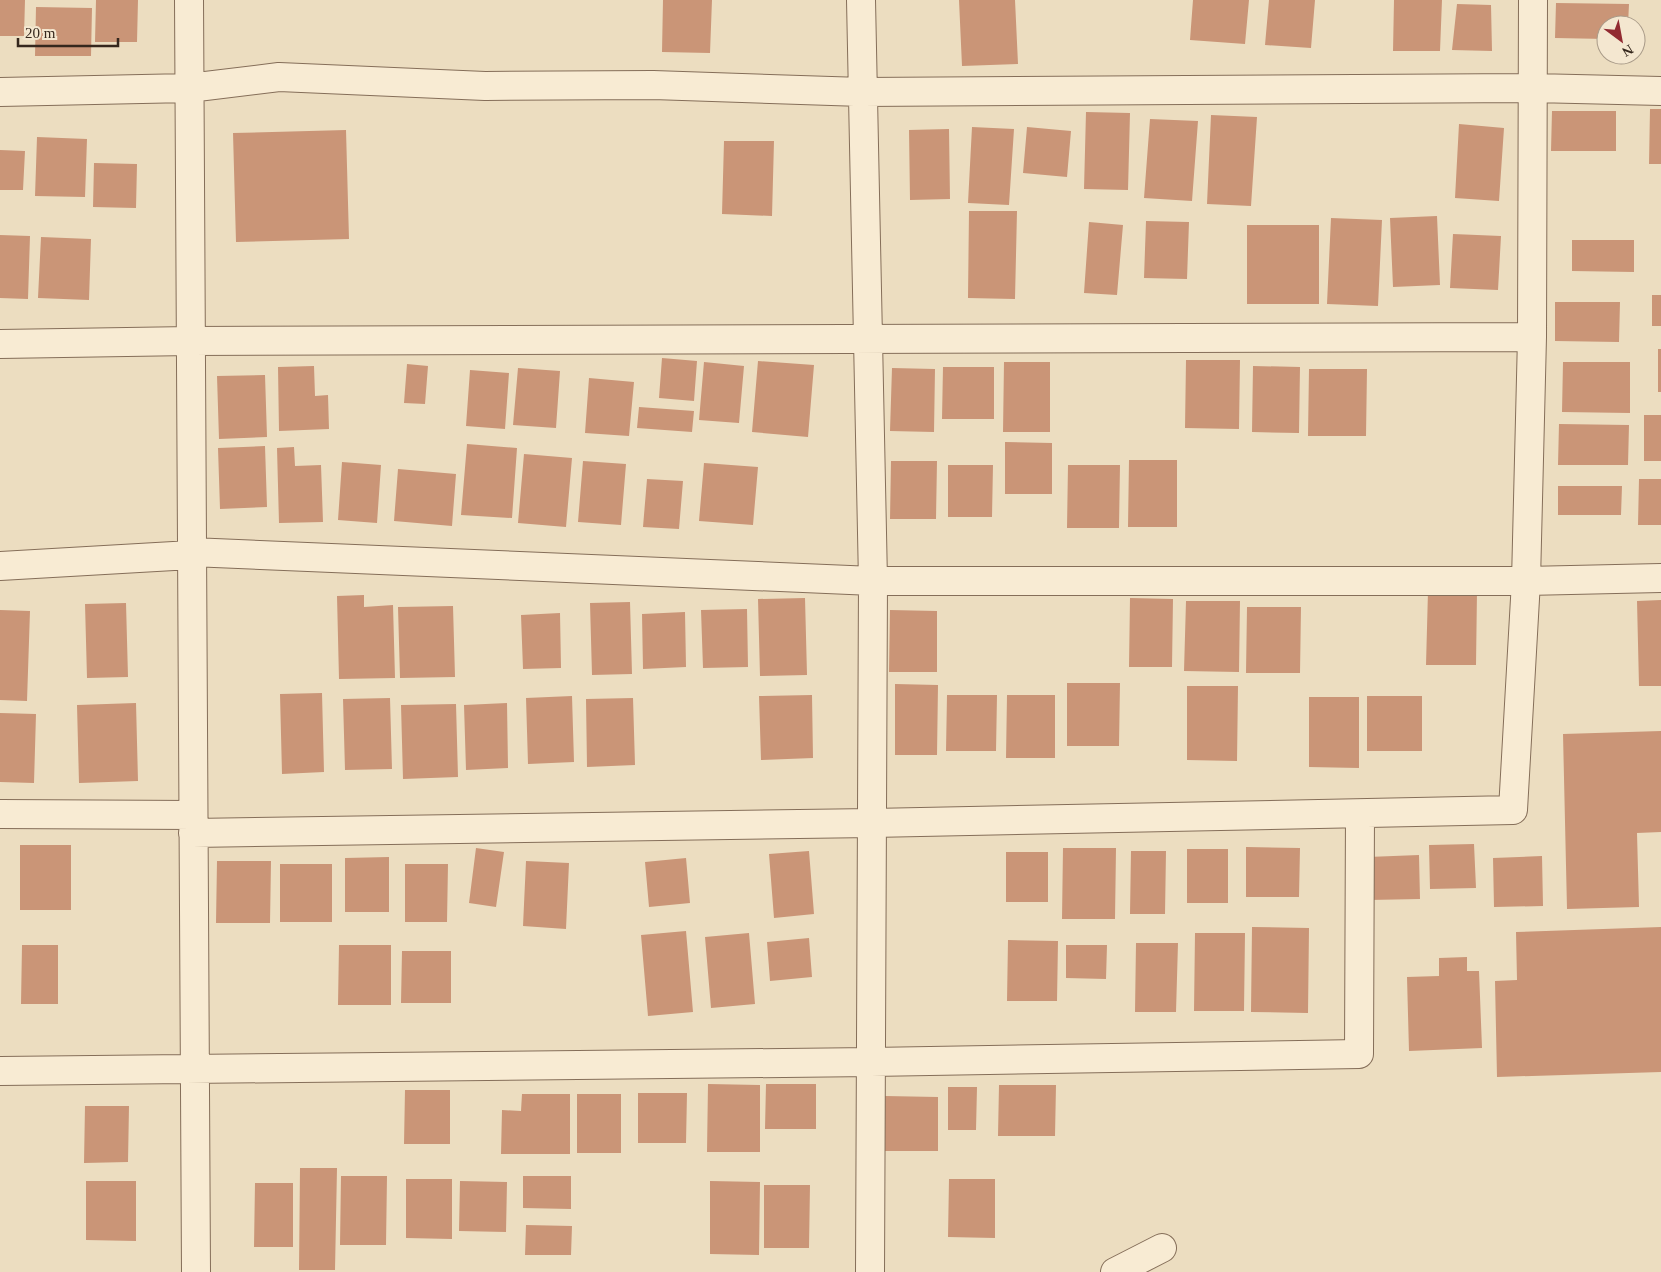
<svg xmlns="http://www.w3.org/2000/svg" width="1661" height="1272" font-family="'Times New Roman',serif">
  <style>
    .building { fill: #ca9577 }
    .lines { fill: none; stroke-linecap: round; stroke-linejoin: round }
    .street-casing { stroke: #856e59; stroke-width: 30 }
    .street { stroke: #f8ebd3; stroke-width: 28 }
  </style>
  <rect width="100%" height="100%" fill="#ecddc0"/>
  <path class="building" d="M0 0H25L24 36H0Z
    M96 0H138L137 42H95Z
    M663 0H712L710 53 662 52Z
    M959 0H1015L1018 64 962 66Z
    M1193 0H1249L1245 44 1190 40Z
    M1269 0H1315L1311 48 1265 45Z
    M1394 0H1442L1440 51H1393Z
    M1556 3 1629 4 1628 25H1606V39L1555 38Z
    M1457 4 1491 5 1492 51 1452 50Z
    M36 7 92 8 91 56H35Z
    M1650 109H1661V164H1649Z
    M1552 111H1616V151H1551Z
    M1086 112 1130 113 1128 190 1084 189Z
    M1211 115 1257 117 1251 206 1207 204Z
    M1150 119 1198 121 1192 201 1144 198Z
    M1459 124 1504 128 1499 201 1455 198Z
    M972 127 1014 129 1009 205 968 203Z
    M1027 127 1071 131 1067 177 1023 173Z
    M949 129 950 199 910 200 909 130Z
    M346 130 349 239 236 242 233 133Z
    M37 137 87 139 85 197 35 196Z
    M724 141H774L772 216 722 214Z
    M0 150 25 151 23 190H0Z
    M94 163 137 164 136 208 93 207Z
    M969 211H1017L1015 299 968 298Z
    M1437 216 1440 285 1393 287 1390 218Z
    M1331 218 1382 220 1378 306 1327 304Z
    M1146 221 1189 222 1187 279 1144 278Z
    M1089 222 1123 225 1117 295 1084 293Z
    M1247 225H1319V304H1247Z
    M1453 234 1501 236 1498 290 1450 288Z
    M0 235 30 236 28 299 0 298Z
    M41 237 91 239 89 300 38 298Z
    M1572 240H1634V272L1572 271Z
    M1652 295H1661V326H1652Z
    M1555 302H1620L1619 342 1555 341Z
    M1658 349H1661V392H1658Z
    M662 358 697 361 694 401 659 398Z
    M1186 360H1240L1239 429 1185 428Z
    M758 361 814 365 808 437 752 432Z
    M704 362 744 366 739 423 699 420Z
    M1004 362H1050V432H1003Z
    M1563 362H1630V413L1562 412Z
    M407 364 428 366 425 404 404 403Z
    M314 366 315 396 328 395 329 429 279 431 278 367Z
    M1253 366 1300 367 1299 433 1252 432Z
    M943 367H994V419H942Z
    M518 368 560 371 556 428 513 425Z
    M892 368 935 369 934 432 890 431Z
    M1309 369H1367L1366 436H1308Z
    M470 370 509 373 505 429 466 426Z
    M265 375 267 437 219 439 217 376Z
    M589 378 634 382 629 436 585 433Z
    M639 407 694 411 692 432 637 428Z
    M1644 415H1661V461H1644Z
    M1559 424 1629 425 1628 465H1558Z
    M1005 442 1052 443V494H1005Z
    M467 444 517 448 512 518 461 515Z
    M265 446 267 507 220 509 218 448Z
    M294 447 295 466 321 465 323 522 279 523 277 448Z
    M524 454 572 458 566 527 518 523Z
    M1129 460H1177V527H1128Z
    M583 461 626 464 621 525 578 522Z
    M891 461H937L936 519H890Z
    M342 462 381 465 377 523 338 520Z
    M704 463 758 467 753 525 699 521Z
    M948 465H993L992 517H948Z
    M1068 465H1120L1119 528H1067Z
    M398 469 456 474 452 526 394 521Z
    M647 479 683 481 679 529 643 527Z
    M1639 479H1661V525H1638Z
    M1558 486H1622L1621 515H1558Z
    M1428 591H1477L1476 665H1426Z
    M364 595V607L393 605 395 678 339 679 337 596Z
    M805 598 807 675 760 676 758 599Z
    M1130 598 1173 599 1172 667H1129Z
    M1661 600V686H1639L1637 601Z
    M1186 601H1240L1239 672 1184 671Z
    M630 602 632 674 592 675 590 603Z
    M126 603 128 677 87 678 85 604Z
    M453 606 455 677 400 678 398 607Z
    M1247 607H1301L1300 673H1246Z
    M747 609 748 667 703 668 701 610Z
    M0 610 30 611 27 701 0 700Z
    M890 610 937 611V672H889Z
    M685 612 686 667 643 669 642 614Z
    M560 613 561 668 523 669 521 615Z
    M1067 683H1120L1119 746H1067Z
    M895 684 938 685 937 755H895Z
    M1187 686H1238L1237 761 1187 760Z
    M322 693 324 772 282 774 280 694Z
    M812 695 813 758 761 760 759 696Z
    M947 695H997L996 751H946Z
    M1007 695H1055V758H1006Z
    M572 696 574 762 528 764 526 698Z
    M1367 696H1422V751H1367Z
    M1309 697H1359V768L1309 767Z
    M390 698 392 769 345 770 343 699Z
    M633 698 635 765 587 767 586 699Z
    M136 703 138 781 79 783 77 705Z
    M507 703 508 768 466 770 464 705Z
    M456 704 458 777 403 779 401 705Z
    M0 713 36 714 34 783 0 782Z
    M1661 731V832L1637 833 1639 907 1567 909 1563 734Z
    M1474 844 1476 888 1430 889 1429 845Z
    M20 845H71V910H20Z
    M1246 847 1300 848 1299 897H1246Z
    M476 848 504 852 496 907 469 903Z
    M1063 848H1116L1115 919H1062Z
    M1187 849H1228V903H1187Z
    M809 851 814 914 774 918 769 854Z
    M1131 851H1166L1165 914H1130Z
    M1006 852H1048V902H1006Z
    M1419 855 1420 899 1369 900 1368 857Z
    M1542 856 1543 906 1494 907 1493 858Z
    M389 857V912H345V858Z
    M686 858 690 903 649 907 645 862Z
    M217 861H271L270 923H216Z
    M526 861 569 863 566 929 523 926Z
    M280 864H332V922H280Z
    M405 864H448L447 922H405Z
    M1252 927 1309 928 1308 1013 1251 1012Z
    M1661 927V1072L1497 1077 1495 981 1517 980 1516 932Z
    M686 931 693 1012 648 1016 641 935Z
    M749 933 755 1004 711 1008 705 937Z
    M1195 933H1245L1244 1011H1194Z
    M809 938 812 977 770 981 767 942Z
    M1008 940 1058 941 1057 1001H1007Z
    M1136 943H1178L1176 1012H1135Z
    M22 945H58V1004H21Z
    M339 945H391V1005H338Z
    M1066 945H1107L1106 979 1066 978Z
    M402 951H451V1003H401Z
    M1467 957V971H1479L1482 1048 1409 1051 1407 977 1439 976V958Z
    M708 1084 760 1085V1152H707Z
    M766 1084H816V1129H765Z
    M999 1085H1056L1055 1136H998Z
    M948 1087H977L976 1130H948Z
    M405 1090H450V1144H404Z
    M638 1093H687L686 1143H638Z
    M522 1094H570V1154H501L502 1110 521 1111Z
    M577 1094H621V1153H577Z
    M885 1096 938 1097V1151H884Z
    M85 1106H129L128 1162 84 1163Z
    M300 1168H337L335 1270H299Z
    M341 1176H387L386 1245H340Z
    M523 1176H571V1209L523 1208Z
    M406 1179H452V1239L406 1238Z
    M949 1179H995V1238L948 1237Z
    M86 1181H136V1241L86 1240Z
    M460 1181 507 1182 506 1232 459 1231Z
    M710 1181 760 1182 759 1255 710 1254Z
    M255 1183H293V1247H254Z
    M764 1185H810L809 1248H764Z
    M526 1225 572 1226 571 1255H525Z"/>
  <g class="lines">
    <g class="street-casing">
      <path id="street" d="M189 0 196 1272
        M861 0 873 581 870 1272
        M0 92 189 88 279 77 485 86 653 85 862 92 1533 88 1661 91
        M0 344 190 341 1532 337 1533 0
        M191 552 873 581H1526L1661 578
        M0 566 191 555
        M0 814 193 815
        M193 833 872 823 1513 810 1526 581 1532 337
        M0 1071 871 1062 1359 1054 1360 814
        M1115 1272 1162 1248"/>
    </g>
    <use href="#street" class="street"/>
  </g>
  <g transform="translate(1621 40) rotate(148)"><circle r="24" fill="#f4e7d0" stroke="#a89a88"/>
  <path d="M0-4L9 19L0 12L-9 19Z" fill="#922a31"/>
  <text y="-8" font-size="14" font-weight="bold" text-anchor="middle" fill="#35271d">N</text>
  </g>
  <path d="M18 38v8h100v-8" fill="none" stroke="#35271d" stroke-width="2.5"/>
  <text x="25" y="38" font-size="15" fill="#35271d" stroke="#f4e7d0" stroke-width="4" paint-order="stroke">20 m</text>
</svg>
